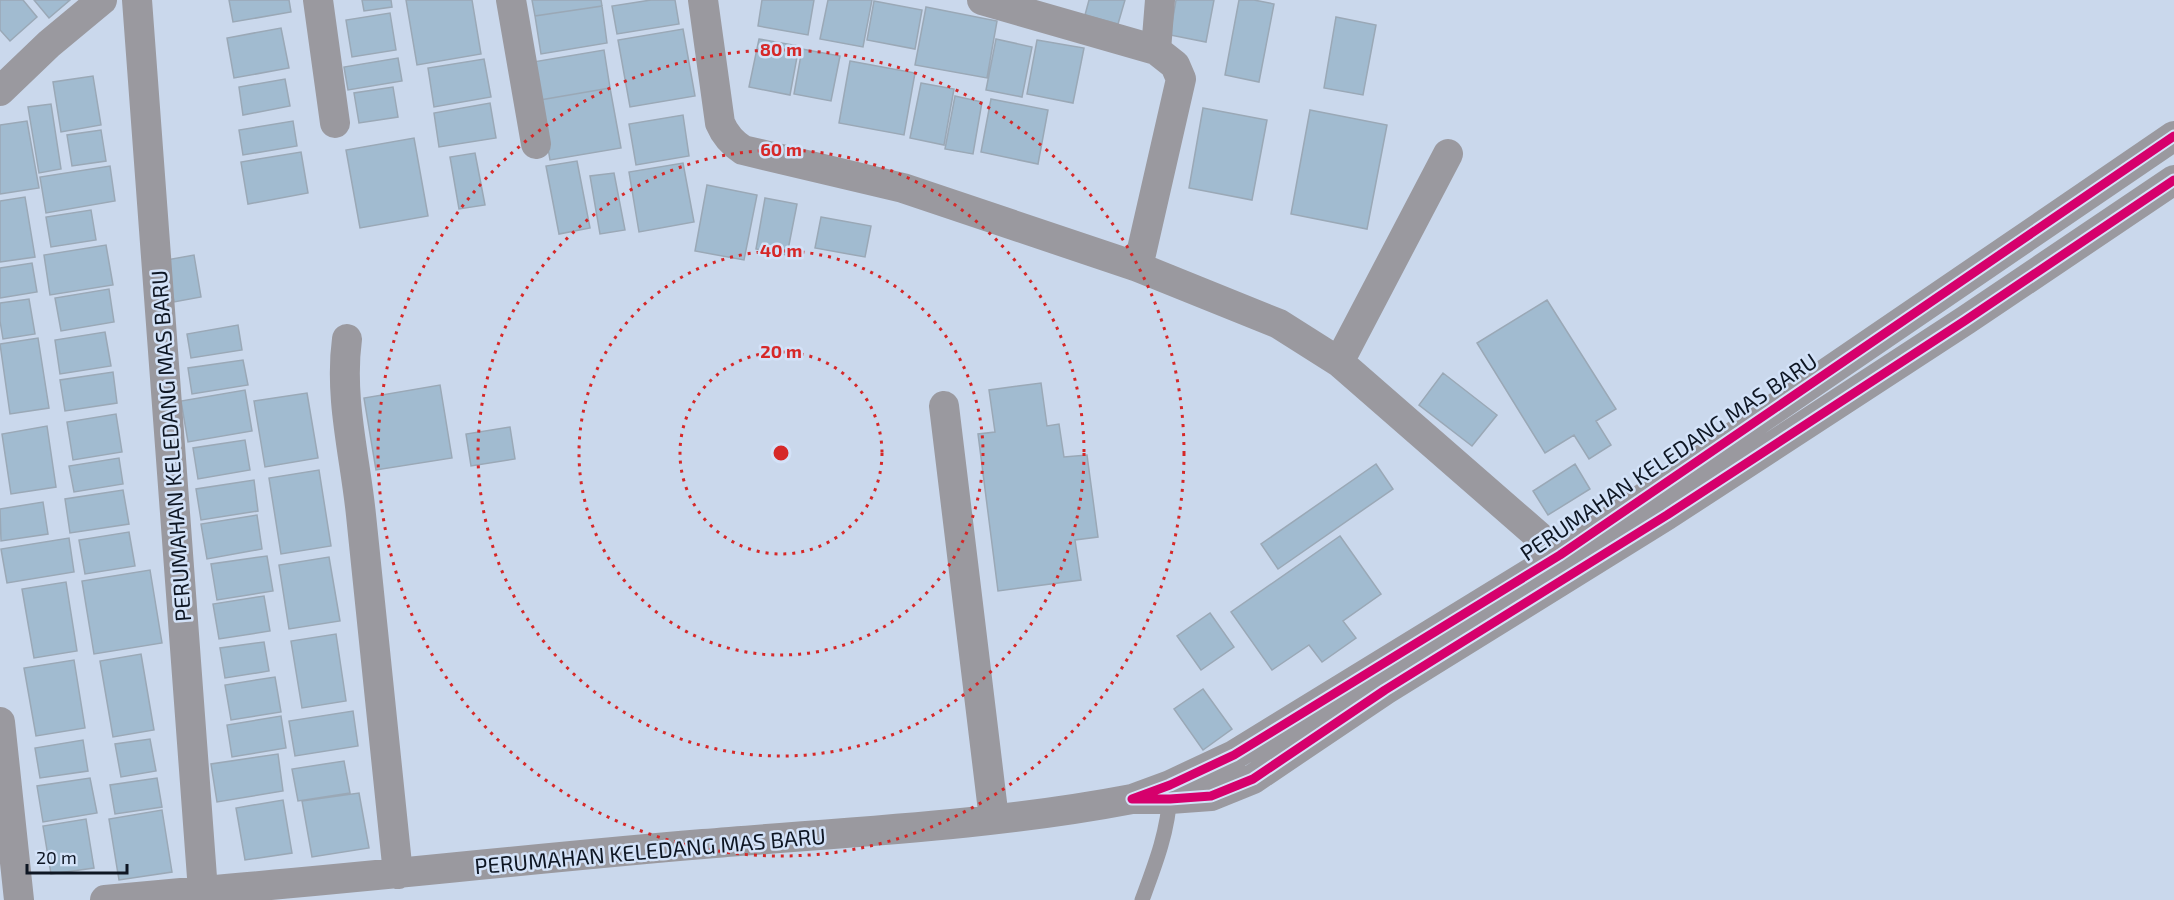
<svg xmlns="http://www.w3.org/2000/svg" width="2174" height="900" font-family="'Exo 2',sans-serif">
  <style>
    .building { fill: #a1bbd0; stroke: #9aa8b6; stroke-width: 1.5 }
    .lines { fill: none; stroke-linecap: round; stroke-linejoin: round }
    .service { stroke: #9a999f; stroke-width: 15 }
    .minor { stroke: #9a999f; stroke-width: 30 }
    .cycleway-casing { stroke: #d3e2f8; stroke-width: 13 }
    .cycleway { stroke: #d6006c; stroke-width: 9 }
    .ring { fill: none; stroke: #d62828; stroke-width: 3; stroke-dasharray: 3 6 }
    .labels { text-anchor: middle; dominant-baseline: central; stroke-width: 5; stroke-linejoin: round; paint-order: stroke }
    .street-label { font-size: 22px; fill: #0e1623; stroke: #d3e2f8 }
    .centre { fill: #d62828; stroke: #d3e2f8; stroke-width: 3 }
    .ring-label { font-size: 18px; text-anchor: middle; font-weight: bold; fill: #d62828; stroke: #d3e2f8; stroke-width: 5; stroke-linejoin: round; paint-order: stroke }
  </style>
  <rect width="100%" height="100%" fill="#cad8ec"/>
  <path class="building" d="M0 0H23L37 17 10 41 0 30Z
    M34 0H70L49 18Z
    M229 0H289L291 12 233 22Z
    M362 0H391L392 7 364 11Z
    M406 0H472L481 54 417 65Z
    M532 0H601L602 6 535 16Z
    M651 0H675L679 24 617 34 612 6Z
    M762 0H814L808 35 758 26Z
    M828 0H872L863 47 820 39Z
    M1089 0H1125L1118 24 1085 15Z
    M1176 0H1214L1206 42 1170 35Z
    M1239 0H1254L1274 4 1259 82 1225 75Z
    M874 1 922 10 915 49 867 40Z
    M602 6 607 43 541 54 535 16Z
    M926 7 997 21 987 78 915 65Z
    M390 13 396 50 352 57 346 20Z
    M1336 17 1376 25 1363 95 1324 88Z
    M281 28 289 68 234 78 227 38Z
    M683 29 695 96 630 107 618 40Z
    M759 39 799 46 790 95 749 87Z
    M996 39 1032 47 1022 97 986 90Z
    M1037 40 1084 48 1073 103 1027 94Z
    M802 49 840 56 831 101 794 94Z
    M604 50 610 88 540 100 533 62Z
    M398 58 402 81 348 90 344 67Z
    M484 59 491 97 434 107 428 68Z
    M850 61 915 73 904 135 839 123Z
    M93 76 101 125 61 132 53 82Z
    M285 79 290 106 243 115 239 87Z
    M921 83 954 89 944 145 910 138Z
    M393 87 398 117 359 123 354 93Z
    M610 88 621 148 550 160 540 100Z
    M955 96 982 102 973 154 945 149Z
    M991 99 1048 110 1038 164 981 152Z
    M490 103 496 138 439 147 434 113Z
    M51 104 61 169 39 173 28 107Z
    M1203 108 1267 120 1252 200 1189 188Z
    M1310 110 1387 125 1367 229 1291 214Z
    M683 115 689 156 636 165 629 124Z
    M27 121 39 188 0 194V125Z
    M293 121 297 146 243 155 239 130Z
    M101 130 106 161 72 166 67 135Z
    M414 138 428 216 360 228 346 150Z
    M301 152 308 193 248 204 241 162Z
    M475 153 485 205 459 209 450 157Z
    M577 161 590 228 559 234 546 166Z
    M683 163 694 222 639 232 629 172Z
    M110 166 115 201 46 213 40 177Z
    M614 173 625 230 600 234 590 176Z
    M707 185 757 195 744 260 695 251Z
    M25 197 35 257 0 262V201Z
    M765 198 797 204 787 255 756 249Z
    M91 210 96 240 51 247 46 217Z
    M821 217 871 226 865 257 815 248Z
    M106 245 113 285 50 295 44 255Z
    M194 255 201 297 174 302 166 260Z
    M32 263 37 292 0 298V268Z
    M109 289 114 322 61 331 55 298Z
    M29 299 35 334 3 339 0 321V303Z
    M1547 300 1616 409 1596 421 1611 445 1589 459 1574 435 1545 453 1477 343Z
    M238 325 242 350 191 358 187 334Z
    M105 332 111 366 60 374 55 340Z
    M38 338 49 408 10 414 0 344Z
    M243 360 248 385 192 394 188 368Z
    M113 372 117 403 65 411 60 380Z
    M1443 373 1497 415 1472 446 1419 405Z
    M1041 383 1047 426 1059 424 1064 457 1087 455 1098 537 1075 540 1081 580 998 591 978 434 995 432 989 390Z
    M440 385 452 458 376 470 364 398Z
    M245 390 252 431 188 442 181 401Z
    M307 393 318 458 265 467 254 401Z
    M116 414 122 452 73 460 67 422Z
    M47 426 56 487 11 494 2 434Z
    M510 427 515 459 471 466 466 434Z
    M245 440 250 470 198 479 193 448Z
    M119 458 123 484 74 492 69 466Z
    M1376 464 1393 489 1278 569 1261 544Z
    M1575 464 1590 489 1548 515 1533 491Z
    M319 470 331 546 281 554 269 478Z
    M254 480 258 511 201 520 196 489Z
    M123 490 129 524 70 533 65 499Z
    M43 502 48 534 1 541 0 509Z
    M257 515 262 549 207 559 201 524Z
    M129 532 135 566 85 574 79 540Z
    M1340 536 1381 594 1343 621 1356 638 1322 662 1309 645 1272 670 1231 612Z
    M69 538 74 572 7 583 1 549Z
    M267 556 273 591 217 600 211 564Z
    M329 557 340 621 289 629 279 565Z
    M150 570 162 643 94 654 82 581Z
    M66 582 77 651 34 658 22 589Z
    M264 596 270 631 219 639 213 604Z
    M1210 613 1234 647 1201 670 1177 636Z
    M336 634 346 701 302 708 291 641Z
    M264 642 269 671 225 678 220 648Z
    M141 654 154 730 113 737 100 661Z
    M74 660 85 728 36 736 24 668Z
    M275 677 281 712 231 720 225 685Z
    M1203 689 1232 729 1203 750 1174 709Z
    M353 711 358 746 295 756 289 721Z
    M281 716 286 748 232 757 227 725Z
    M150 739 156 771 121 777 115 744Z
    M83 740 88 771 40 778 35 748Z
    M278 754 283 791 217 802 211 764Z
    M344 761 350 793 298 801 292 769Z
    M90 778 97 813 43 822 37 786Z
    M157 778 162 807 115 814 110 785Z
    M359 793 369 848 312 857 302 801Z
    M283 800 292 853 245 860 236 808Z
    M162 810 172 872 119 880 109 819Z
    M86 819 94 868 51 874 43 826Z"/>
  <g class="lines">
    <path class="service" d="M1142 900C1155 865 1168 832 1170 794"/>
    <path class="minor" d="M137 0 203 891C370 877 536 858 703 844 846 832 991 826 1132 799
      M318 0 335 123
      M511 0 536 144
      M703 0 720 123C725 135 732 143 743 150L903 188 1138 267 1279 324 1339 362 1573 566
      M982 0 1156 50 1160 0
      M0 91 49 44 102 0
      M2174 136 1560 555 1234 755 1170 785 1132 799H1170L1211 796 1253 779 1385 690 1667 515 1966 320 2174 180
      M1138 267 1181 79 1175 65 1156 50
      M347 339C339 398 355 456 361 515 374 635 386 755 398 874
      M1339 362 1448 154
      M944 406 994 819
      M0 722 19 900
      M105 900 203 891"/>
    <g class="cycleway-casing">
      <path id="cycleway" d="M2174 136 1560 555 1234 755 1170 785 1132 799H1170L1211 796 1253 779 1385 690 1667 515 1966 320 2174 180"/>
    </g>
    <use href="#cycleway" class="cycleway"/>
  </g>
  <g class="ring">
    <circle cx="781" cy="453" r="101"/>
    <circle cx="781" cy="453" r="202"/>
    <circle cx="781" cy="453" r="303"/>
    <circle cx="781" cy="453" r="403"/>
  </g>
  <g class="labels">
    <g class="street-label">
      <text transform="translate(170 446) rotate(-94)">PERUMAHAN KELEDANG MAS BARU</text>
      <text transform="translate(1668 456) rotate(-34)">PERUMAHAN KELEDANG MAS BARU</text>
      <text transform="translate(650 850) rotate(-5)">PERUMAHAN KELEDANG MAS BARU</text>
    </g>
  </g>
  <circle cx="781" cy="453" r="9" class="centre"/>
  <g class="ring-label">
    <text x="781" y="56">80 m</text>
    <text x="781" y="156">60 m</text>
    <text x="781" y="257">40 m</text>
    <text x="781" y="358">20 m</text>
  </g>
  <path d="M27 864v9h100v-9" fill="none" stroke="#0e1623" stroke-width="3"/>
  <text x="36" y="864" font-size="18" fill="#0e1623" stroke="#d3e2f8" stroke-width="4.5" paint-order="stroke">20 m</text>
</svg>
